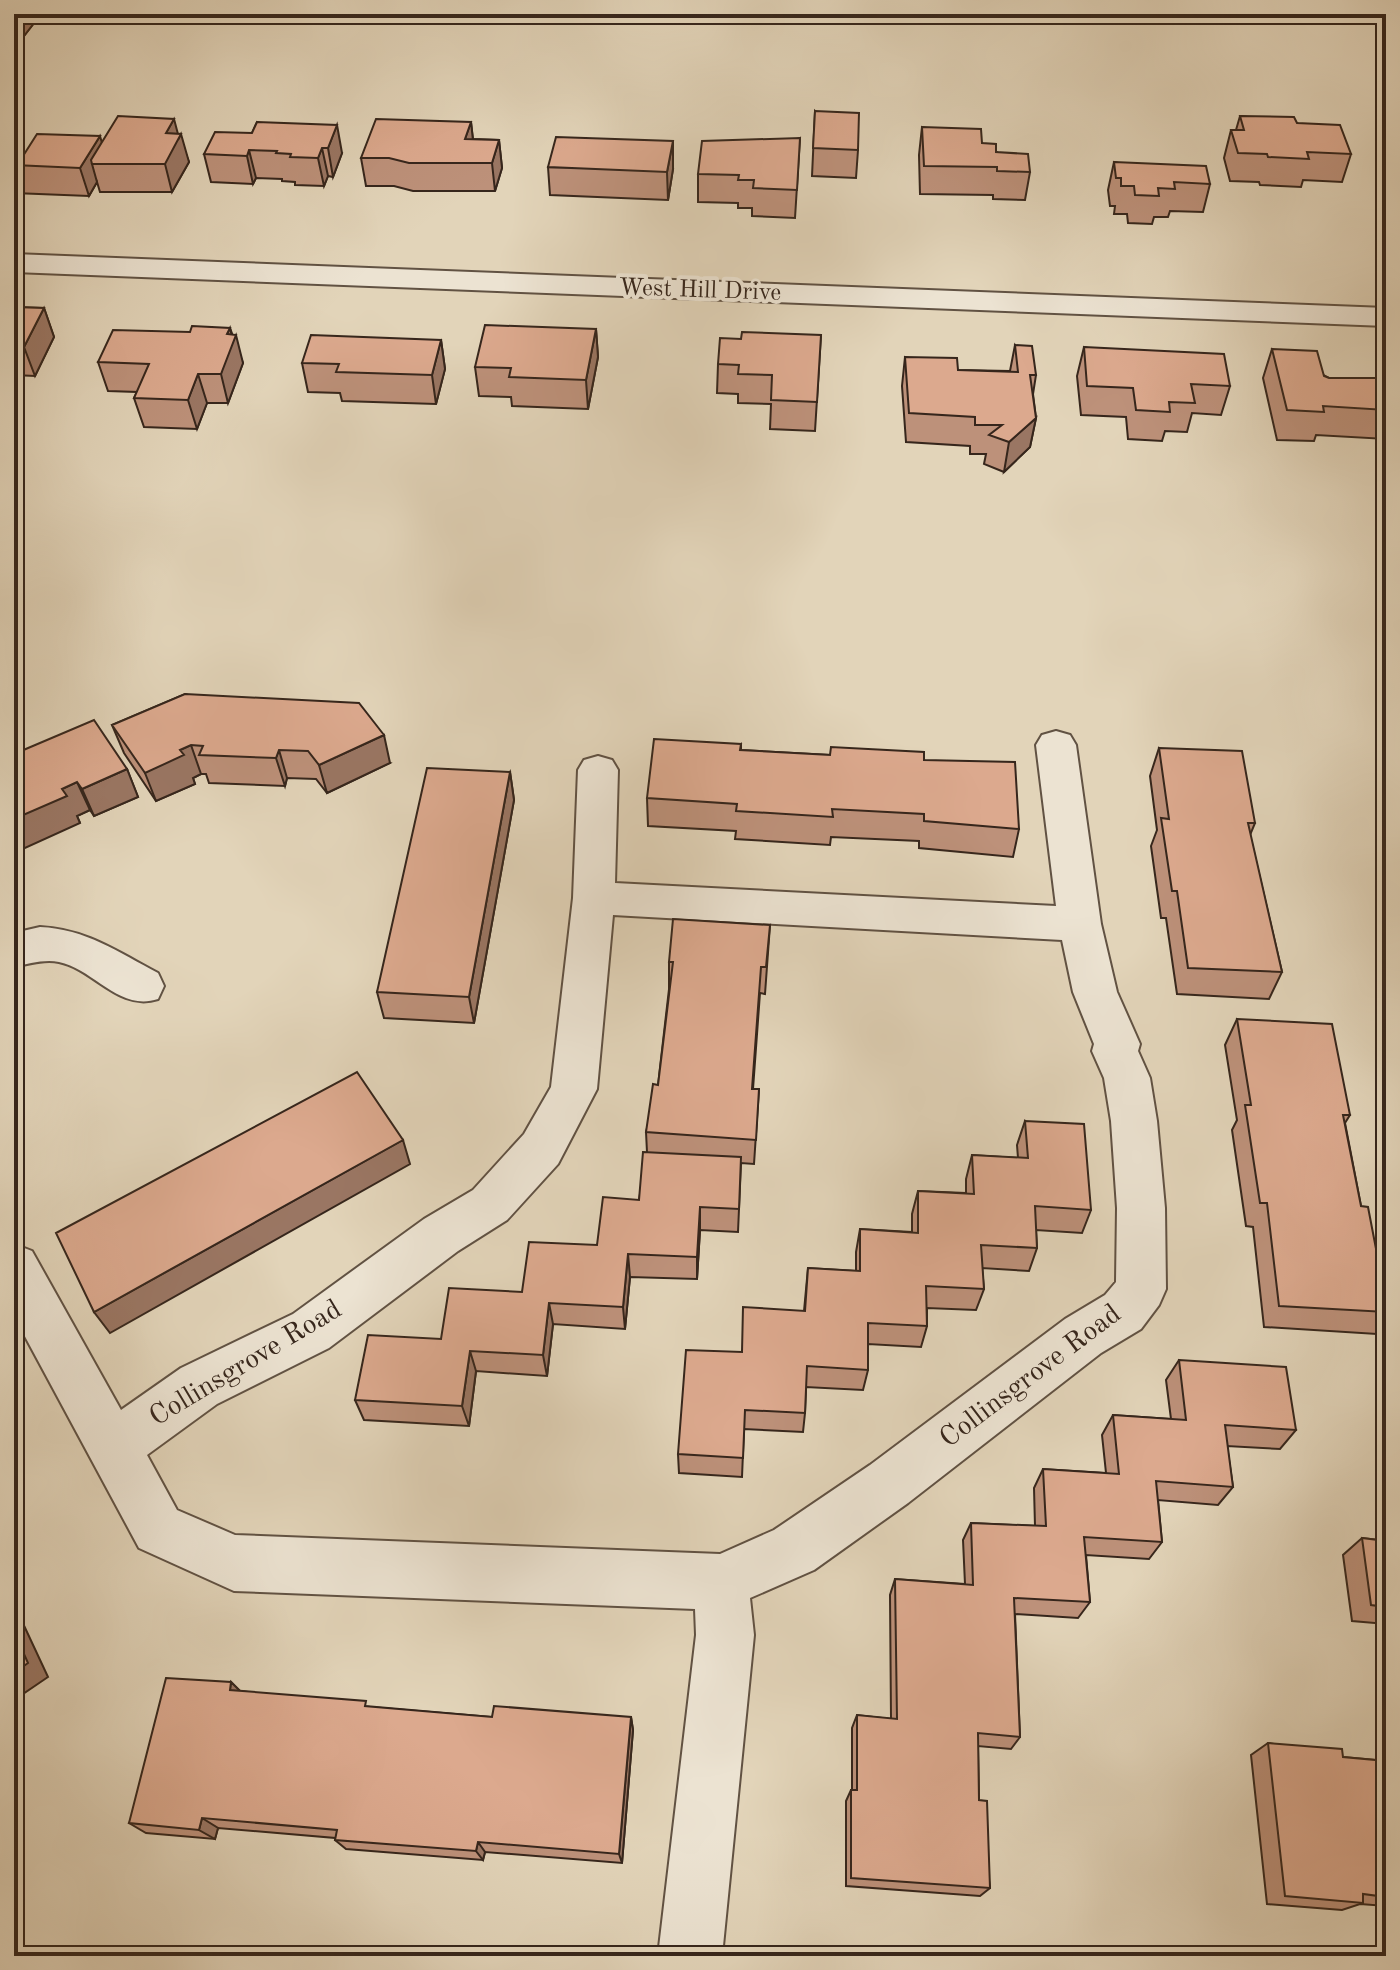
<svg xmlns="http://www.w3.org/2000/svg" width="1400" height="1970" font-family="'Old Standard TT',serif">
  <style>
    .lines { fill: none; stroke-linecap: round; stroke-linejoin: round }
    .minor-casing { stroke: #615243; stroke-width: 4 }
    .minor { fill: #ece3d2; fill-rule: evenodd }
    .wall { fill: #bd917a; stroke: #36261c; stroke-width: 2 }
    .shaded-wall { fill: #9a7663; stroke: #36261c; stroke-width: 2 }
    .building { fill: #dca98e; stroke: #36261c; stroke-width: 2 }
    .labels { text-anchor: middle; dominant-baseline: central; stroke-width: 8; stroke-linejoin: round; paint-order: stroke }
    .far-street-label { font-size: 24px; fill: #36261c; stroke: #ece3d2 }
    .street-label { font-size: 28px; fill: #36261c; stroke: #ece3d2 }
  </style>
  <rect width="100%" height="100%" fill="#e2d4b9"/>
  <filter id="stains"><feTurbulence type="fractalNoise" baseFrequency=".0025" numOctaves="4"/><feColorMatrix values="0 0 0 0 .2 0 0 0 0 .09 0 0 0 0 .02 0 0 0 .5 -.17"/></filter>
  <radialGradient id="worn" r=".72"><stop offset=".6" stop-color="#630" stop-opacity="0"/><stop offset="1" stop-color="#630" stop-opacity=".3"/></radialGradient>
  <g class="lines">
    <g class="minor-casing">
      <path id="minor" d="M14 254 1386 308V326L14 272Z
        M1056 731 1070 735 1076 745 1101 924 1117 992 1140 1044 1138 1051 1150 1078 1157 1121 1165 1208 1166 1289 1159 1305 1141 1329 1101 1353 908 1503 814 1570 750 1598 754 1635 722 1956H658L696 1635 695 1609 234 1591 139 1548 14 1316V1244L32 1251 121 1410 181 1368 293 1314 424 1219 473 1190 524 1134 551 1087 573 898 578 770 584 760 598 756 612 760 618 770 615 883 1056 906 1036 745 1042 735ZM613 915 1062 940 1073 992 1094 1044 1092 1051 1104 1078 1111 1121 1117 1208 1116 1282 1105 1295 1065 1319 870 1465 774 1530 720 1554 235 1535 177 1510 147 1455 217 1404 329 1348 458 1251 507 1220 558 1164 597 1089Z
        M40 927C86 929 118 952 158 973L164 986 158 999C119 1012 94 969 59 962 44 959 28 964 14 967V933Z"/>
    </g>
    <use href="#minor" class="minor"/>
  </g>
  <path class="wall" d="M14 14H41L24 36H14Z
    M815 111 858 150 856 178 812 176Z
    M1240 116 1297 123 1351 154 1342 182 1303 180 1301 187 1260 185 1259 182 1230 181 1224 158 1231 130H1236Z
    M257 122 342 153 333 177 328 176 324 186 295 185V182L282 181V179L256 178 253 184 211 182 204 154 252 133Z
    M471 122 473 139 499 140 502 168 495 191H413L394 186H366L361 158Z
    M922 127 982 143 1030 172 1025 200 993 199V195L920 194 919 155Z
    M178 134 189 162 172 192H100L97 182 89 196 14 193V156H23L102 143Z
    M800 138 795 218 752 216V208H738V203L698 202V174Z
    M1114 162 1210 184 1203 212 1170 211 1168 217H1154L1152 224 1128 223 1127 214H1114L1115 206H1110L1108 190Z
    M548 167 673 169 668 200 550 195Z
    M14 307 44 308 54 337 35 376 14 375Z
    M230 328 243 363 228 403H207L197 429 144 427 134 398 137 392 108 391 98 362 190 332Z
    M596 329 598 357 588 409 512 406 511 397 479 396 475 367Z
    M821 335 815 431 770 429 771 404 738 403V394L717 393 718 364 741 339Z
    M441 340 445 369 436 404 342 401 340 393 308 392 302 363Z
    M1015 345 1036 375 1033 394 1036 418 1030 447 1004 472 984 464 986 454H970V446L906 442 902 386 905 357 958 370 1010 371Z
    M1084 347 1230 386 1221 415 1192 413 1187 432 1165 431 1162 441 1128 439 1126 417 1081 415 1077 376Z
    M1272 349 1329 378H1386V439L1316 435 1314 441 1277 440 1263 378Z
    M185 694 390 763 327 793 316 779 287 778 285 786 209 783 206 774H201L193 778 195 784 156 801 124 753 112 725Z
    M741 744V750L924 760 1019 829 1013 857 919 848V841L831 837 830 845 735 839 736 831 648 826 647 798Z
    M1159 748 1255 823 1250 835 1282 972 1269 999 1177 994 1166 918H1161L1151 846 1157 830 1150 776Z
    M14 754 127 769 138 797 94 816 90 810 77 816 80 823Z
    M510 772 514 800 474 1023 384 1018 377 992Z
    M770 925 765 994 760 993 753 1089H759L754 1164 741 1163 738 1232 700 1230 697 1279 630 1277 625 1329 553 1324 547 1376 476 1371 469 1426 364 1420 355 1400 441 1339 522 1292 597 1245 639 1200 647 1152 646 1132 658 1085 669 989V962Z
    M1237 1019 1350 1115 1345 1123 1361 1206 1377 1254 1378 1258 1386 1266V1324L1377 1334 1264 1327 1253 1227 1246 1226 1232 1130 1237 1120 1225 1045Z
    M1025 1121 1091 1210 1082 1233 1036 1230 1037 1248 1029 1271 982 1268 984 1289 976 1310 927 1308V1326L921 1347 868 1344V1370L863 1390 806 1387 805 1413 803 1432 744 1429 742 1477 679 1473 678 1454 804 1311 808 1268 856 1271V1252L860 1229 912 1232V1214L918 1191 966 1193V1179L972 1155 1018 1158 1017 1145Z
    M1179 1360 1296 1430 1280 1449 1227 1446 1233 1487 1218 1505 1158 1500 1162 1542 1149 1559 1086 1555 1090 1602 1078 1618 1015 1614 1020 1737 1011 1749 978 1746 979 1800 990 1888 980 1896 846 1886V1801L851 1790H852V1728L857 1715 891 1719 890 1595 895 1579 965 1584 963 1540 971 1523 1035 1526 1034 1488 1043 1469 1106 1473 1102 1435 1113 1415 1171 1419 1166 1380Z
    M1362 1538 1386 1541V1624L1352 1621 1343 1555Z
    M231 1682 240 1691 370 1707 492 1717H631L633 1730 622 1863 485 1852 483 1860 346 1849 335 1840V1838L218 1828 215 1839 146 1833 129 1823Z
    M1268 1743 1343 1757 1386 1761V1906L1360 1904 1342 1910 1267 1904 1251 1755Z"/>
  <path class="shaded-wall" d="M17 14H41L24 36Z
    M174 119 179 138 181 134 189 162 172 192 165 164 166 133Z
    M471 122 474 150 465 139Z
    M337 125 342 153 333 177 328 148Z
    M100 136 108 164H92L97 182 89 196 80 168Z
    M499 140 502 168 495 191 492 163Z
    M673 141V169L668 200 667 172Z
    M322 148 328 176 324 186 318 158Z
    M249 150 256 178 253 184 247 156Z
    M44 308 54 337 35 376 24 347Z
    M230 328 233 341 236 335 243 363 228 403 221 374 227 334Z
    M596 329 598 357 588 409 586 380Z
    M441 340 445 369 436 404 432 375Z
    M198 374 207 403 197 429 188 400Z
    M1036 418 1030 447 1004 472 1009 442Z
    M384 735 390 763 327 793 319 765Z
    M191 745 201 774 193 778 195 784 156 801 145 773 180 750Z
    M279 750 287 778 285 786 276 758Z
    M127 769 138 797 94 816 82 789Z
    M510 772 514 800 474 1023 469 997Z
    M77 782 90 810 77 816 80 823 14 853V819L62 789Z
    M403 1140 410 1164 110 1333 94 1312Z
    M700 1207V1230L697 1279V1257Z
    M628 1254 630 1277 625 1329 623 1307Z
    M549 1303 553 1324 547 1376 543 1355Z
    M470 1351 476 1371 469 1426 462 1406Z
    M14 1613 20 1617 48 1677 14 1700Z
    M231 1682 245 1696 230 1690Z
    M631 1717 633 1730 622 1863 619 1854Z
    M202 1818 218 1828 215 1839 199 1830Z
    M478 1842 485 1852 483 1860 476 1851Z"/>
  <path class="building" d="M815 111 859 113 858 150 813 148Z
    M118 116 174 119 166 133 181 134 165 164H92L91 160Z
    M1240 116 1294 117 1297 123 1340 125 1351 154 1307 152 1309 159 1268 157 1267 154 1238 153 1231 130H1244Z
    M376 119 471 122 465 139 499 140 492 163H409L389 158H361Z
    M257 122 337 125 328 148H322L318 158 290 157 291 154 276 153 277 151 249 150 247 156 204 154 215 132 252 133Z
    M922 127 981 129 982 143 996 144V152L1028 154 1030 172 997 171V167L924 166Z
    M37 134 100 136 80 168 14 165V156H23Z
    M556 137 673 141 667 172 548 167Z
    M800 138 797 190 753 188 754 180H738L739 175 698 174 702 141Z
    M1114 162 1206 166 1210 184 1174 182 1175 189 1158 188 1159 196 1135 195 1134 186H1121V178H1116Z
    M14 307 44 308 24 347 14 346Z
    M485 325 596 329 586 380 509 377 511 368 475 367Z
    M192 326 230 328 227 334 236 335 221 374H198L188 400 134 398 149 364 98 362 113 330 190 332Z
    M742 332 821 335 817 402 771 400 772 375 738 374 739 365 718 364 720 338 741 339Z
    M311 335 441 340 432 375 336 372 339 364 302 363Z
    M1015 345 1032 346 1036 375H1030L1036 418 1009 442 989 435 1002 425H975V417L909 413 905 357 957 358 958 370 1018 372Z
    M1084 347 1224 354 1230 386 1191 384 1195 403 1169 402 1170 412 1136 410 1133 388 1087 386Z
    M1272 349 1317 351 1324 376 1329 378H1386V410L1323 406 1324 412 1287 410Z
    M185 694 359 703 384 735 319 765 308 751 279 750 276 758 199 755 203 746 191 745 180 750 184 755 145 773 112 725Z
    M94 720 127 769 82 789 77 782 62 789 67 796 14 819V754Z
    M654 739 741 744 740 750 830 755 831 747 924 752V760L1015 762 1019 829 924 821V814L832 809 833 817 736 811 737 804 647 798Z
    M1159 748 1242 751 1255 823H1248L1282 972 1188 968 1177 891H1172L1161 818 1169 819Z
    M427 768 510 772 469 997 377 992Z
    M673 919 770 925 766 967H761L752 1089H759L756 1140 646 1132 653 1084 658 1085 673 962H669Z
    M1237 1019 1332 1024 1350 1115H1343L1361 1206 1368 1207 1377 1254 1378 1258H1385L1386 1266V1312L1279 1306 1267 1203H1260L1245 1105H1251Z
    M357 1072 403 1140 94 1312 56 1233Z
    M1025 1121 1084 1124 1091 1210 1035 1206 1037 1248 981 1245 984 1289 926 1286 927 1326 868 1323V1370L807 1366 805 1413 745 1410 743 1458 678 1454 686 1350 742 1352 743 1307 805 1311 808 1268 860 1271V1229L918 1233V1191L974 1194 972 1155 1028 1158Z
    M643 1152 741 1157 739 1209 700 1207 697 1257 628 1254 623 1307 549 1303 543 1355 470 1351 462 1406 355 1400 368 1335 441 1339 449 1288 522 1292 529 1242 597 1245 603 1197 639 1200Z
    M1179 1360 1286 1367 1296 1430 1225 1425 1233 1487 1156 1481 1162 1542 1084 1537 1090 1602 1014 1598 1020 1737 978 1733 979 1800 987 1801 990 1888 851 1878V1790H857V1715L897 1719 895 1579 973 1585 971 1523 1046 1526 1043 1469 1119 1474 1113 1415 1186 1420Z
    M1362 1538 1386 1541V1607L1371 1605Z
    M14 1632 28 1663 14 1673Z
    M166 1678 231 1682 230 1690 366 1701 365 1706 492 1717 494 1706 631 1717 619 1854 478 1842 476 1851 335 1840 337 1830 202 1818 199 1830 129 1823Z
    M1268 1743 1342 1749 1343 1757 1386 1761V1897L1363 1894V1903L1285 1896Z"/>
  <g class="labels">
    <g class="far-street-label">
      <text transform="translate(700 291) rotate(2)">West Hill Drive</text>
    </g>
    <g class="street-label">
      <text transform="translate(246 1364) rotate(-31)">Collinsgrove Road</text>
      <text transform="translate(1031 1377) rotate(-37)">Collinsgrove Road</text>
    </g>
  </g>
  <rect width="1400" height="1970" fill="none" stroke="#e2d4b9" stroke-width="48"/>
  <rect x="16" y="16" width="1368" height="1938" fill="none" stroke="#36261c" stroke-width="4"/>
  <rect x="24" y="24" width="1352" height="1922" fill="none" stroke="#36261c" stroke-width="2"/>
  <rect width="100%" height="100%" filter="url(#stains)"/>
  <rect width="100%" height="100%" fill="url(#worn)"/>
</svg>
